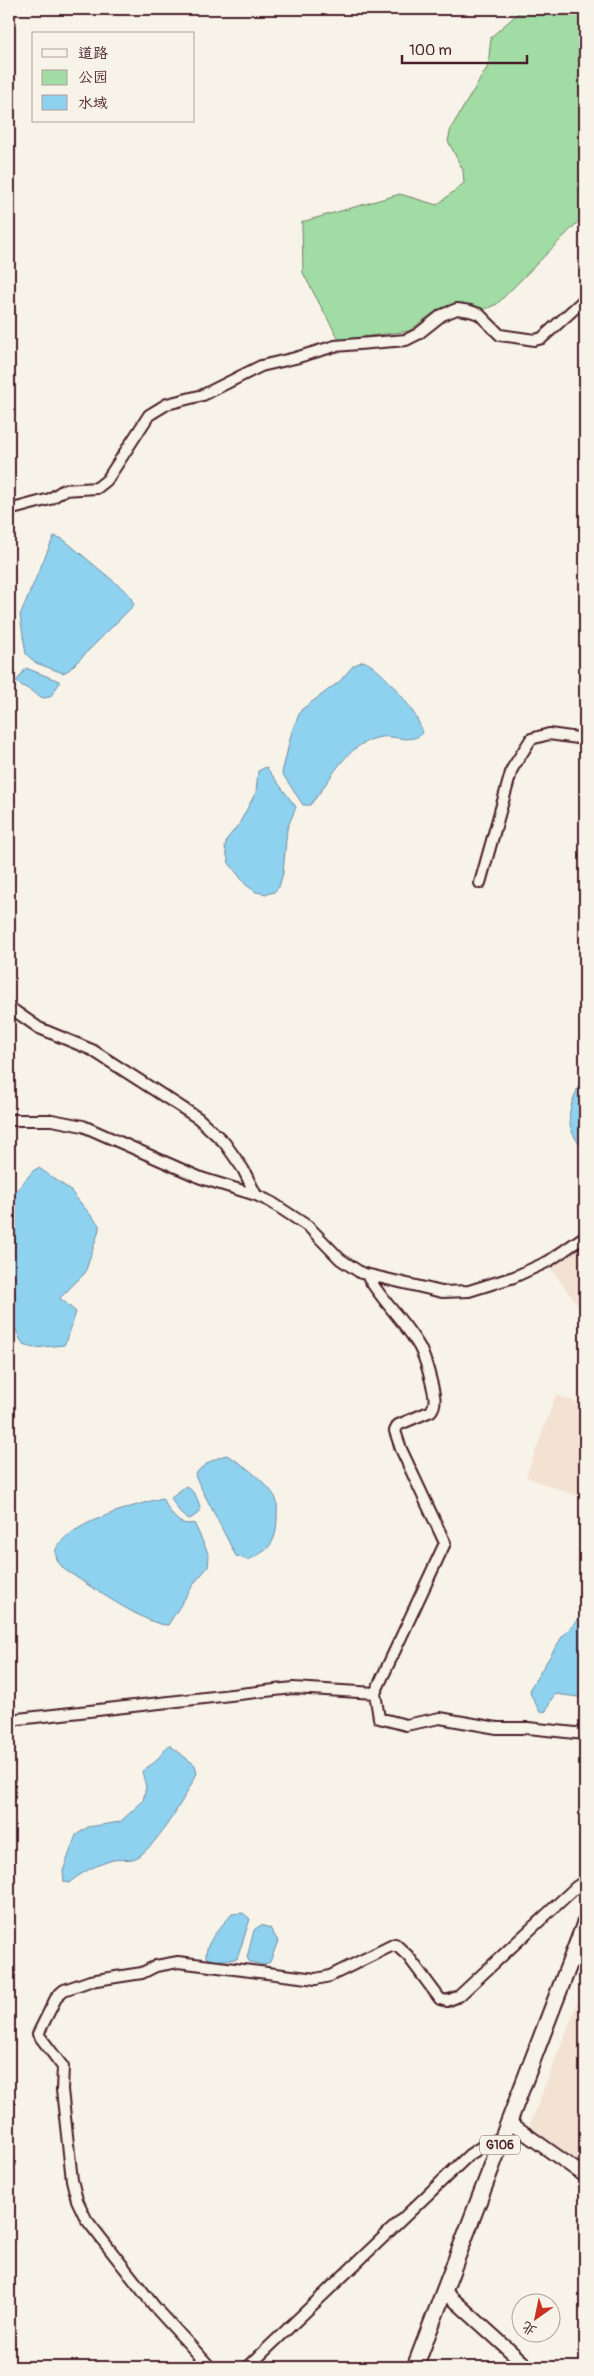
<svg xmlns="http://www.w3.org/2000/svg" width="594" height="2376" font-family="Pangolin,'LXGW WenKai TC',sans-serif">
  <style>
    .built { fill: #f3e1d2 }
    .green { fill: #a0dca3; stroke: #757e67 }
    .water { fill: #8ed2ef; stroke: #738aa1 }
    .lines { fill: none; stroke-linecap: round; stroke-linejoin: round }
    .minor-casing { stroke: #4a1f2b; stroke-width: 14 }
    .major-casing { stroke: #4a1f2b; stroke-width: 16 }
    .highway-casing { stroke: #4a1f2b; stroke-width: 19 }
    .minor { stroke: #f7f3e8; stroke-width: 10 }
    .major { stroke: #f7f3e8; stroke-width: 12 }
    .highway { stroke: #f7f3e8; stroke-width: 15 }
    .labels { text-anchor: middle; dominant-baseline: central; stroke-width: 4.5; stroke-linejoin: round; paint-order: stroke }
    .shield { fill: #f7f3e8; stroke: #7e5f64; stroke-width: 1 }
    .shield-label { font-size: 12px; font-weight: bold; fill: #4a1f2b }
  </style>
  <rect width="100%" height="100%" fill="#f7f3e8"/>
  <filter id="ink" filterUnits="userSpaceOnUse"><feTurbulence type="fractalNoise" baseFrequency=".02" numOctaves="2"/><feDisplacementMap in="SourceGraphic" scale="10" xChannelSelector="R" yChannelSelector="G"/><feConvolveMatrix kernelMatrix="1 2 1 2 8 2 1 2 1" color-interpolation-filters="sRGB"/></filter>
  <g filter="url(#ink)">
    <path class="built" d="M585 1243V1315L551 1269Z
      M556 1395 585 1406V1499L526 1477Z
      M585 1984V2166L529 2127Z"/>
    <path class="green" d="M523 9H585V215L497 304 481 311 455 304 436 311 409 331 339 340 303 273 302 222 400 194 437 205 464 183 463 170 448 141 451 128 488 66 491 37Z"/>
    <path class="water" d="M54 536 63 539 129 594 134 605 69 670 63 673 36 663 26 654 20 615Z
      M363 661C380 666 422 716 422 734 409 744 396 735 381 737 345 743 331 781 310 805H303L282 773 292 731 301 710 339 682 353 666Z
      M26 668 59 681V684L50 697 43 698 16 682Z
      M266 767 296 807 287 829 283 873 279 887 274 892 267 894 256 892 246 885 229 863 225 847 227 839 239 824 256 792 258 771Z
      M585 1071V1151C557 1120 573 1102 585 1071Z
      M39 1168 69 1189 99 1225V1230L85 1273 60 1298 76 1312 67 1340 64 1345 34 1348 23 1345 9 1316V1199L34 1170Z
      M226 1455C240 1461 271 1486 276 1499 278 1505 277 1512 277 1519 276 1543 270 1550 248 1560L236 1556 195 1476C199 1466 216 1458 226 1455Z
      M186 1486C194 1490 201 1503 200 1512L190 1519C181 1516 175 1506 171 1497Z
      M162 1498C170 1510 176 1528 194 1523L209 1555 208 1567 195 1582 168 1625C147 1626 86 1583 65 1570L58 1562 55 1552C63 1524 136 1505 162 1498Z
      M585 1612V1663L579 1676 585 1687V1698L556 1694 552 1698 546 1711 540 1712 530 1693 531 1687 562 1637Z
      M169 1745 195 1765 197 1773C189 1791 152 1855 133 1859 126 1860 119 1859 113 1860 96 1865 82 1872 69 1883L64 1882 63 1871 76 1835 88 1827 120 1822 143 1801 146 1787 142 1771 155 1762Z
      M243 1913 250 1919 237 1959 210 1961 206 1957C205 1941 223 1925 232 1914Z
      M261 1925 270 1928 278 1941 270 1962 264 1965 250 1962 247 1958 254 1930Z"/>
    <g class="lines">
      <g class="minor-casing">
        <path id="minor" d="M9 510 50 499 64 490 97 488 107 480 149 415 167 404 203 395 261 366 295 358 335 346 406 340 418 334 442 315 457 309 470 311 479 314 500 335 535 340 542 338 585 299
          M480 883 512 769 531 739 549 734 585 739
          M9 1007 39 1028 92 1050 198 1118 224 1142 243 1169 256 1195
          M9 1120H52L83 1126 201 1178 256 1195 271 1202 309 1227 340 1259 361 1273 442 1292 469 1291 514 1277 549 1261 585 1236
          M368 1277C383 1302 406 1323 420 1348 426 1360 429 1373 432 1385 434 1394 437 1403 431 1411L398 1425 395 1431 401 1449 445 1543 375 1693 379 1718 406 1725 440 1718 497 1728H528L585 1734
          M9 1720 293 1688 375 1693
          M210 2367 155 2307 86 2219 77 2200 72 2180 62 2090 63 2067 38 2034 57 1996 64 1990 90 1981 142 1973 156 1966 178 1962 316 1979 330 1976 395 1944 408 1956 440 1999 447 2001 459 1996 576 1887 585 1881
          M248 2367 469 2155 483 2146 503 2137"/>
      </g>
      <g class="major-casing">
        <path id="major" d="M509 2122 585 2176
          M444 2291 528 2367"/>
      </g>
      <g class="highway-casing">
        <path id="highway" d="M415 2367 585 1923"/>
      </g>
      <use href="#minor" class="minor"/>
      <use href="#major" class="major"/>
      <use href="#highway" class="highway"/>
    </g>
  </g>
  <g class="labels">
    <rect class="shield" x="480" y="2135.5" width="40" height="19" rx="4"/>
    <g class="shield-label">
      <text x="500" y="2145">G106</text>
    </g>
  </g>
  <rect width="594" height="2376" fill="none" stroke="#f7f3e8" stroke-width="30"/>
  <rect x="15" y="15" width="564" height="2346" fill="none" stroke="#4a1f2b" stroke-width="2" filter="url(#ink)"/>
  <rect x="32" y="32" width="162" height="90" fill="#f7f3e8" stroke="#b29e9c"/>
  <rect x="42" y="49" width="25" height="8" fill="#f7f3e8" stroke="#b29e9c"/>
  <text x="78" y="58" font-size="15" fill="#4a1f2b">道路</text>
  <rect x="42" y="70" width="25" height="15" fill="#a0dca3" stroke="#b29e9c"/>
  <text x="78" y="82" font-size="15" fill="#4a1f2b">公园</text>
  <rect x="42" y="95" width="25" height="15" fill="#8ed2ef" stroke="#b29e9c"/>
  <text x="78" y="108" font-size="15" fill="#4a1f2b">水域</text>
  <g transform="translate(536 2318) rotate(213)"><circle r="24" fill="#f7f3e8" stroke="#b29e9c"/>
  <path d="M0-4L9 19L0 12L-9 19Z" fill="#c8321e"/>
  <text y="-8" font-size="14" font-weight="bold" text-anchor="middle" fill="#4a1f2b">北</text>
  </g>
  <path d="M402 55v8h125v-8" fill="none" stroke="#4a1f2b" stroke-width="2.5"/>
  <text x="409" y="55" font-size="15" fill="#4a1f2b" stroke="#f7f3e8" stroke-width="4" paint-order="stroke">100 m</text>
</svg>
